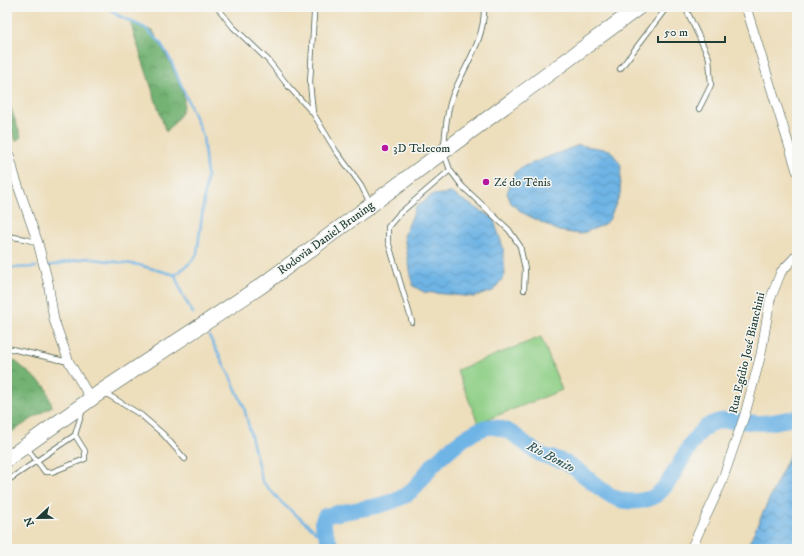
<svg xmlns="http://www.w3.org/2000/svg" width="804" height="556" font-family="'IM FELL DW Pica',serif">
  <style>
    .forest { fill: url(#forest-crowns); stroke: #497854 }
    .park { fill: #8fcf86; stroke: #57865d }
    .water { fill: url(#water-waves); stroke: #46788c }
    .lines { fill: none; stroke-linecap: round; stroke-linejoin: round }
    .stream { stroke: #6eb4e5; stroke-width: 2.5 }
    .river { stroke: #6eb4e5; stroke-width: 16 }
    .service-casing { stroke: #3e5548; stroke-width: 6 }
    .minor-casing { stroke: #3e5548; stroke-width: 10 }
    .primary-casing { stroke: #3e5548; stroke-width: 16 }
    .service { stroke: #fff; stroke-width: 4.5 }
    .minor { stroke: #fff; stroke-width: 9 }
    .primary { stroke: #fff; stroke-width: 15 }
    .poi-dot { fill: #b5179e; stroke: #f6f6f2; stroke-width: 1.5 }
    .labels { text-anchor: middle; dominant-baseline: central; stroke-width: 3; stroke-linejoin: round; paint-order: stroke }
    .poi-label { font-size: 12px; fill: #1f3d34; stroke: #f6f6f2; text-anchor: start }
    .street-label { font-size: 12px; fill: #1f3d34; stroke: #f6f6f2 }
    .water-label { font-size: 13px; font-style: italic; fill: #335b60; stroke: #f6f6f2 }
  </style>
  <defs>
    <pattern id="forest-crowns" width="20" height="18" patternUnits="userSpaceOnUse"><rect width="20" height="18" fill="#73b273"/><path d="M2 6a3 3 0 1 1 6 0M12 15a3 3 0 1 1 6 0" fill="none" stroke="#5e925f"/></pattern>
    <pattern id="water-waves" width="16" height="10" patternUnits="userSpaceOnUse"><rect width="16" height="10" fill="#6eb4e5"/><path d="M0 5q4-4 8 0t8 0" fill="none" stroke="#5a94ba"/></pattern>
  </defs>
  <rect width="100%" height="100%" fill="#f6f6f2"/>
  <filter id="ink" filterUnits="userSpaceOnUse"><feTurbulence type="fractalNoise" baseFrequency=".025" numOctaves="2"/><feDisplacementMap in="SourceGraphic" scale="8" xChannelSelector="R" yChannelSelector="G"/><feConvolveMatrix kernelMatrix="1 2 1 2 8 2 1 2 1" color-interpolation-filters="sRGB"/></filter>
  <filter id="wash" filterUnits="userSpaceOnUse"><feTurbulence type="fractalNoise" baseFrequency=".012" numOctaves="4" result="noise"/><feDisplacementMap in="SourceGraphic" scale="16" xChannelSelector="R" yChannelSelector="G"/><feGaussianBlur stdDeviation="0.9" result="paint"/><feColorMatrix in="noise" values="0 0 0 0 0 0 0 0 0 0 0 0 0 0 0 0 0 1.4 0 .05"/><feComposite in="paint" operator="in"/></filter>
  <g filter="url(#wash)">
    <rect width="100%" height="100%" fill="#eddebc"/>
    <path class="forest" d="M130 22 153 31C160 44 184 87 184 100 184 114 174 123 166 132Z
      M7 97 21 137 16 141 7 118Z
      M7 357 15 361 46 387 52 406 7 435Z"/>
    <path class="park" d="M541 337 562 390 478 423 457 370Z"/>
    <path class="water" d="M579 145 610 150 621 165 620 194 609 220 601 226 580 234 559 231 523 213 511 203 507 193 514 173 522 167Z
      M451 193 493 218 503 247 505 275 493 291 474 297 424 292 413 286 404 236 416 207 432 195Z
      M797 439V549H745L748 545Z"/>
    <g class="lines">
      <path class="stream" d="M108 7 117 15 145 28 160 42 171 61 203 136 207 176 197 254 190 263 175 275
        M49 266 86 258 139 265 175 275
        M7 268 36 267
        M175 275 182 294 193 313
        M209 336 229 374 244 407 262 481 283 504 319 534H327"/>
      <path class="river" d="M332 549 322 523 325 516C351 509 381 509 406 495 417 488 424 475 432 466 443 454 472 429 489 427 511 426 523 444 538 453 546 458 556 458 564 462 595 477 609 511 648 499 672 493 684 443 706 427 723 415 742 423 761 423 773 423 785 419 797 418"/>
    </g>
  </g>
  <g filter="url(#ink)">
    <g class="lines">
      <g class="service-casing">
        <path id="service" d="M217 7 233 27 268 60 289 87 313 113 336 151 361 185 370 203
          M312 7 314 14 310 83 313 113
          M685 7 709 58 711 85 699 109
          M620 69 667 7
          M444 145C446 128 446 113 452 97 464 66 485 41 484 7
          M450 170 462 186 509 230 520 246 525 269 524 290
          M7 236 25 239 38 243
          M412 322 388 241V227L399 214 450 170 444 153
          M7 348 69 362
          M105 393 141 415 163 434 185 459
          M27 448 45 472H52L85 459V451L75 435
          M7 481 75 435 83 409"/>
      </g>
      <g class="minor-casing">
        <path id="minor" d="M746 7 797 171
          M7 146 15 177 38 243 48 282 54 320 69 362 91 399
          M691 549 721 484 745 414 761 354 770 300 781 272 797 255"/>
      </g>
      <g class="primary-casing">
        <path id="primary" d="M7 459 102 391 261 286 639 7"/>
      </g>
      <use href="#service" class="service"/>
      <use href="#minor" class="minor"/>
      <use href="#primary" class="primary"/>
    </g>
  </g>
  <g class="poi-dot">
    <circle cx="385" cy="148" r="4"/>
    <circle cx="486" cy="182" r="4"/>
  </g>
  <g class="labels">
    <g class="poi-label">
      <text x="393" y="148">3D Telecom</text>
      <text x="494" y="182">Zé do Tênis</text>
    </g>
    <g class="street-label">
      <text transform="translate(326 238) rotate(-36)">Rodovia Daniel Bruning</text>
      <text transform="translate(747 353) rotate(-77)">Rua Egídio José Bianchini</text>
    </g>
    <g class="water-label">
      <text transform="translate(551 457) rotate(28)">Rio Bonito</text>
    </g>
  </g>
  <rect width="804" height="556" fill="none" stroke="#f6f6f2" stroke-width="24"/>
  <g transform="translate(38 518) rotate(248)" stroke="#f6f6f2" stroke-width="3" paint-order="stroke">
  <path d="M0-3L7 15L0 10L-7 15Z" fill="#1f3d34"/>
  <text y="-6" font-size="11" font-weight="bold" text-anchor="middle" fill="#1f3d34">N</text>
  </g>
  <path d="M658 36v6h67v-6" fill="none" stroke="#1f3d34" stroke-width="2"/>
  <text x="664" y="36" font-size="12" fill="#1f3d34" stroke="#f6f6f2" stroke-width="3" paint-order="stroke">50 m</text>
</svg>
